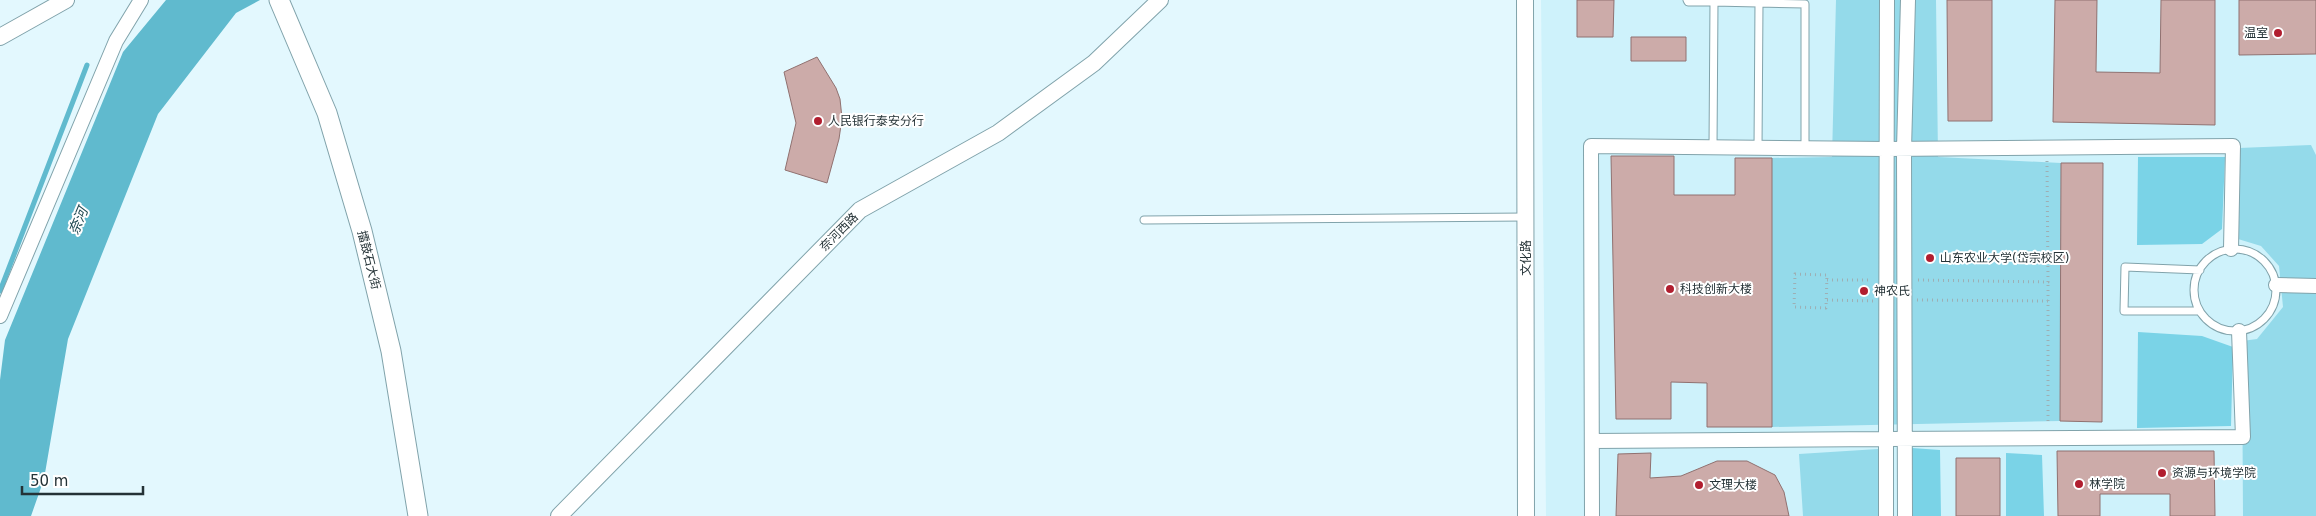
<svg xmlns="http://www.w3.org/2000/svg" width="2316" height="516" font-family="'DejaVu Sans','Noto Sans SC',sans-serif">
  <style>
    .built { fill: #cef2fb }
    .green { fill: #94daea }
    .forest { fill: #7ad3e7 }
    .water { fill: #60bace }
    .lines { fill: none; stroke-linecap: round; stroke-linejoin: round }
    .stream { stroke: #60bace; stroke-width: 5 }
    .building { fill: #ccaba9; stroke: #907170 }
    .service-casing { stroke: #81a3ab; stroke-width: 9 }
    .minor-casing { stroke: #81a3ab; stroke-width: 16 }
    .tertiary-casing { stroke: #81a3ab; stroke-width: 18 }
    .secondary-casing { stroke: #81a3ab; stroke-width: 21 }
    .path { stroke: #9dafb4; stroke-width: 3; stroke-dasharray: 1 4; stroke-linecap: butt }
    .service { stroke: #fff; stroke-width: 7 }
    .minor { stroke: #fff; stroke-width: 14 }
    .tertiary { stroke: #fff; stroke-width: 16 }
    .secondary { stroke: #fff; stroke-width: 19 }
    .poi-dot { fill: #b11e2f; stroke: #fff; stroke-width: 2 }
    .labels { text-anchor: middle; dominant-baseline: central; stroke-width: 4; stroke-linejoin: round; paint-order: stroke }
    .poi-label { font-size: 12px; fill: #243236; stroke: #fff; text-anchor: start }
    .street-label { font-size: 12px; fill: #243236; stroke: #fff }
    .water-label { font-size: 14px; font-style: italic; fill: #1b454e; stroke: #fff }
  </style>
  <rect width="100%" height="100%" fill="#e3f8fe"/>
  <path class="built" d="M1541 0H2316V516H1546Z"/>
  <path class="green" d="M1836 0H1936L1938 157 2061 163 2060 421 1772 427V158L1832 157Z
    M2311 145 2316 155V516H2243L2242 341 2257 339 2283 307 2279 266 2261 246 2238 239 2239 148Z
    M1878 449 1879 516H1803L1799 454Z"/>
  <path class="forest" d="M2138 157H2225L2222 229 2202 244 2137 245Z
    M2138 332 2202 336 2233 347 2231 426 2137 428Z
    M1912 448 1940 450 1941 516H1913Z
    M2006 453 2042 455 2044 516H2006Z"/>
  <path class="water" d="M166 0H260L236 13 158 114 68 339 44 479 31 516H0V380L5 340 123 52Z"/>
  <g class="lines">
    <path class="stream" d="M0 291 87 65"/>
  </g>
  <path class="building" d="M1577 0H1614L1613 37H1577Z
    M1947 0H1992V121H1948Z
    M2055 0H2097L2096 72 2160 73 2161 0H2215V125L2053 122Z
    M2239 0H2316V54L2239 55Z
    M1631 37H1686V61H1631Z
    M817 57 836 88 840 99 842 118 839 139 827 183 785 170 796 123 784 72Z
    M1611 156H1674V195H1735V158H1772V427H1707V383L1671 382V419H1616Z
    M2061 163H2103L2102 422 2060 421Z
    M2057 451H2214L2215 516H2170V494H2100V516H2058Z
    M1651 453 1650 478 1681 476 1717 461H1747L1775 475 1784 492 1789 516H1616L1618 454Z
    M1956 458H2000V516H1956Z"/>
  <g class="lines">
    <g class="service-casing">
      <path id="service" d="M1687 0 1688 2H1714
        M1713 147 1714 2 1805 4V148
        M1758 148 1759 3
        M1144 220 1526 217
        M2194 290a41 41 0 1 1 82 0a41 41 0 1 1-82 0Z
        M2199 311H2124L2125 267 2200 270"/>
    </g>
    <g class="minor-casing">
      <path id="minor" d="M1887 0 1886 439 2243 437 2239 331
        M2276 285 2316 286
        M0 316 116 41 141 0
        M1592 441 1886 439V516
        M1592 516 1591 146 1886 149 2233 146 2231 249
        M1905 516 1904 149 1908 0"/>
    </g>
    <g class="tertiary-casing">
      <path id="tertiary" d="M1525 0 1526 516
        M0 37 66 0
        M559 516 860 210 998 133 1094 63 1160 0"/>
    </g>
    <g class="secondary-casing">
      <path id="secondary" d="M279 0 327 113 362 231 391 351 418 516"/>
    </g>
    <path class="path" d="M1795 274 1827 275 1826 308 1794 307Z
      M1827 280H1872
      M1918 280 2048 282 2047 161
      M1827 300 1874 301
      M1917 300 2048 301V425
      M2048 301V282"/>
    <use href="#service" class="service"/>
    <use href="#minor" class="minor"/>
    <use href="#tertiary" class="tertiary"/>
    <use href="#secondary" class="secondary"/>
  </g>
  <g class="poi-dot">
    <circle cx="2278" cy="33" r="5"/>
    <circle cx="818" cy="121" r="5"/>
    <circle cx="1930" cy="258" r="5"/>
    <circle cx="1670" cy="289" r="5"/>
    <circle cx="1864" cy="291" r="5"/>
    <circle cx="2162" cy="473" r="5"/>
    <circle cx="2079" cy="484" r="5"/>
    <circle cx="1699" cy="485" r="5"/>
  </g>
  <g class="labels">
    <g class="poi-label">
      <text x="2268" y="33" text-anchor="end">温室</text>
      <text x="828" y="121">人民银行泰安分行</text>
      <text x="1940" y="258">山东农业大学(岱宗校区)</text>
      <text x="1680" y="289">科技创新大楼</text>
      <text x="1874" y="291">神农氏</text>
      <text x="2172" y="473">资源与环境学院</text>
      <text x="2089" y="484">林学院</text>
      <text x="1709" y="485">文理大楼</text>
    </g>
    <g class="street-label">
      <text transform="translate(839 232) rotate(-45)">奈河西路</text>
      <text transform="translate(1526 258) rotate(-90)">文化路</text>
      <text transform="translate(369 260) rotate(76)">擂鼓石大街</text>
    </g>
    <g class="water-label">
      <text transform="translate(78 221) rotate(-67)">奈河</text>
    </g>
  </g>
  <path d="M22 486v8h121v-8" fill="none" stroke="#243236" stroke-width="2.5"/>
  <text x="30" y="486" font-size="15" fill="#243236" stroke="#ffffff" stroke-width="4" paint-order="stroke">50 m</text>
</svg>
